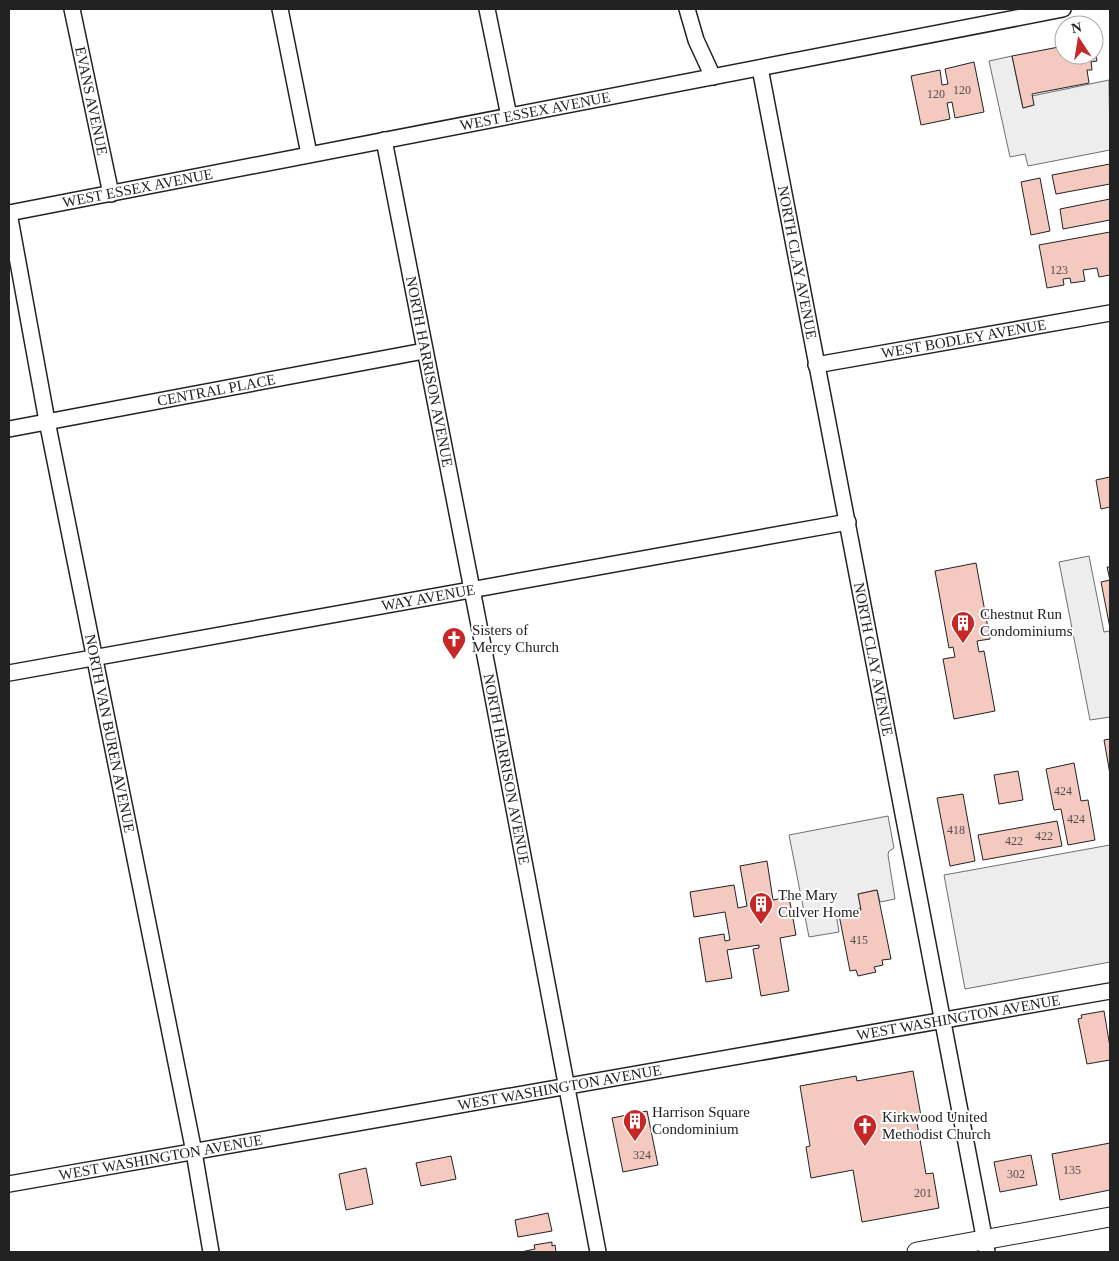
<svg xmlns="http://www.w3.org/2000/svg" width="1119" height="1261" font-family="'Times New Roman',serif">
  <style>
    .parking { fill: #ededed; stroke: #6f6f6f }
    .building { fill: #f3c9c0; stroke: #222 }
    .lines { fill: none; stroke-linecap: round; stroke-linejoin: round }
    .minor-casing { stroke: #222; stroke-width: 18 }
    .major-casing { stroke: #222; stroke-width: 21 }
    .minor { stroke: #fff; stroke-width: 15 }
    .major { stroke: #fff; stroke-width: 19 }
    .labels { text-anchor: middle; dominant-baseline: central; stroke-width: 4; stroke-linejoin: round; paint-order: stroke }
    .number-label { font-size: 12px; fill: #564c4a }
    .street-label { font-size: 15px; fill: #222; stroke: #fff }
    .poi-label { font-size: 15px; fill: #222; stroke: #fff; text-anchor: start }
  </style>
  <rect width="100%" height="100%" fill="#fff"/>
  <path class="parking" d="M1012 56 1023 108 1034 105 1032 96 1109 80 1110 150 1028 166 1025 154 1010 157 989 61Z
    M1089 556 1104 632 1109 631 1110 636V717L1090 720 1059 562Z
    M888 816 894 848 889 851 888 855 895 899 880 902 877 890 858 894 861 908 836 913 839 932 809 937 789 835Z
    M1110 845V962L965 989 944 875Z"/>
  <path class="building" d="M1064 46V55H1094V47L1097 61 1091 62 1092 70H1087L1089 83 1032 94 1034 105 1023 108 1012 56Z
    M974 62 984 112 955 118 952 102 947 103 950 119 921 125 911 76 940 70 942 85 948 84 945 69Z
    M1110 164V184L1056 194 1052 175Z
    M1040 178 1050 231 1031 235 1021 182Z
    M1110 199V220L1063 229 1060 209Z
    M1110 232V275L1099 277 1097 268 1083 270 1085 281 1071 283 1070 278 1063 279 1064 285 1047 288 1039 245Z
    M1110 477V507L1101 509 1096 480Z
    M976 563 990 639 977 641 979 652 984 651 995 711 954 719 943 659 955 657 953 647 949 648 935 571Z
    M1107 567H1110V628L1101 582 1110 580Z
    M1110 739V774L1104 740Z
    M1074 763 1081 801 1088 800 1095 840 1068 845 1061 809 1054 810 1046 769Z
    M1018 771 1023 800 999 804 994 775Z
    M963 794 975 861 950 866 937 798Z
    M1057 821 1062 846 983 860 978 835Z
    M767 861 773 900 789 897 796 935 780 938 789 991 761 996 753 949 759 948V945L727 950 732 978 706 982 699 938 724 934 725 941 730 940 725 912 694 917 690 892 734 885 738 908 747 906 740 866Z
    M877 890 891 959 882 960 883 965 874 967 876 972 858 976 856 970 850 971 839 915 861 910 858 894Z
    M1104 1011 1110 1047V1060L1087 1064 1078 1019 1082 1018 1081 1015Z
    M913 1071 921 1116 916 1117 926 1174 933 1173 939 1208 862 1222 853 1170 811 1178 806 1147 810 1146 800 1086 856 1076 857 1081Z
    M647 1111 658 1165 623 1172 612 1118Z
    M1110 1143V1190L1060 1200 1052 1154Z
    M1031 1155 1037 1185 1000 1192 994 1162Z
    M451 1156 456 1179 421 1186 416 1163Z
    M366 1168 373 1204 346 1210 339 1174Z
    M548 1213 552 1231 518 1237 515 1220Z
    M552 1242V1246L555 1245 556 1252H521L535 1249 534 1245Z"/>
  <g class="lines">
    <g class="minor-casing">
      <g id="minor">
        <path id="s1" d="M72 9 111 194"/>
        <path d="M280 9 309 154"/>
        <path d="M487 9 509 116"/>
        <path d="M687 9 696 40 713 77"/>
        <path id="s2" d="M760 68 987 1252"/>
        <path id="s3" d="M384 140 487 666 598 1252"/>
        <path id="s4" d="M9 213 1063 9"/>
        <path id="s5" d="M9 213 47 421 194 1152 211 1252"/>
        <path id="s6" d="M816 365 1110 313"/>
        <path id="s7" d="M9 429 424 351"/>
        <path id="s8" d="M9 673 848 522"/>
        <path id="s9" d="M9 1184 1110 991"/>
      </g>
    </g>
    <g class="major-casing">
      <path id="major" d="M917 1252 1110 1217"/>
    </g>
    <use href="#minor" class="minor"/>
    <use href="#major" class="major"/>
  </g>
  <defs>
    <g id="building-pin" transform="scale(1.25)"><path d="M0 17L-7.5 6A9.5 9.5 0 1 1 7.5 6Z" fill="#c62828" stroke="#fff"/><path d="M-4-6H4V6H1V3H-1V6H-4ZM-2.5-4.3h1.7v1.8h-1.7ZM.8-4.3h1.7v1.8H.8ZM-2.5-1h1.7V.8h-1.7ZM.8-1h1.7V.8H.8Z" fill="#fff"/></g>
    <g id="church-pin" transform="scale(1.25)"><path d="M0 17L-7.5 6A9.5 9.5 0 1 1 7.5 6Z" fill="#c62828" stroke="#fff"/><path d="M-1.2-6h2.4v3.5h3.3v2.4h-3.3V6h-2.4V-.1h-3.3v-2.4h3.3Z" fill="#fff"/></g>
  </defs>
  <g fill-rule="evenodd">
    <use href="#building-pin" x="963" y="623"/>
    <use href="#church-pin" x="454" y="639"/>
    <use href="#building-pin" x="761" y="904"/>
    <use href="#building-pin" x="635" y="1121"/>
    <use href="#church-pin" x="865" y="1126"/>
  </g>
  <g class="labels">
    <g class="number-label">
      <text x="962" y="90">120</text>
      <text x="936" y="94">120</text>
      <text x="1059" y="270">123</text>
      <text x="1063" y="791">424</text>
      <text x="1076" y="819">424</text>
      <text x="956" y="830">418</text>
      <text x="1044" y="836">422</text>
      <text x="1014" y="841">422</text>
      <text x="859" y="940">415</text>
      <text x="642" y="1155">324</text>
      <text x="1072" y="1170">135</text>
      <text x="1016" y="1174">302</text>
      <text x="923" y="1193">201</text>
    </g>
    <g class="street-label">
      <text stroke="none"><textPath href="#s1" startOffset="94">EVANS AVENUE</textPath></text>
      <text stroke="none"><textPath href="#s4" startOffset="536">WEST ESSEX AVENUE</textPath></text>
      <text stroke="none"><textPath href="#s4" startOffset="131">WEST ESSEX AVENUE</textPath></text>
      <text stroke="none"><textPath href="#s2" startOffset="198">NORTH CLAY AVENUE</textPath></text>
      <text stroke="none"><textPath href="#s6" startOffset="150">WEST BODLEY AVENUE</textPath></text>
      <text stroke="none"><textPath href="#s3" startOffset="236">NORTH HARRISON AVENUE</textPath></text>
      <text stroke="none"><textPath href="#s7" startOffset="211">CENTRAL PLACE</textPath></text>
      <text stroke="none"><textPath href="#s8" startOffset="426">WAY AVENUE</textPath></text>
      <text stroke="none"><textPath href="#s2" startOffset="602">NORTH CLAY AVENUE</textPath></text>
      <text stroke="none"><textPath href="#s5" startOffset="530">NORTH VAN BUREN AVENUE</textPath></text>
      <text stroke="none"><textPath href="#s3" startOffset="641">NORTH HARRISON AVENUE</textPath></text>
      <text stroke="none"><textPath href="#s9" startOffset="964">WEST WASHINGTON AVENUE</textPath></text>
      <text stroke="none"><textPath href="#s9" startOffset="559">WEST WASHINGTON AVENUE</textPath></text>
      <text stroke="none"><textPath href="#s9" startOffset="154">WEST WASHINGTON AVENUE</textPath></text>
    </g>
    <g class="poi-label">
      <text x="980" y="614">Chestnut Run<tspan x="980" dy="17">Condominiums</tspan></text>
      <text x="472" y="630">Sisters of<tspan x="472" dy="17">Mercy Church</tspan></text>
      <text x="778" y="895">The Mary<tspan x="778" dy="17">Culver Home</tspan></text>
      <text x="652" y="1112">Harrison Square<tspan x="652" dy="17">Condominium</tspan></text>
      <text x="882" y="1117">Kirkwood United<tspan x="882" dy="17">Methodist Church</tspan></text>
    </g>
  </g>
  <rect width="1119" height="1261" fill="none" stroke="#222222" stroke-width="20"/>
  <g transform="translate(1079 40) rotate(348)"><circle r="24" fill="#ffffff" stroke="#a7a7a7"/>
  <path d="M0-4L9 19L0 12L-9 19Z" fill="#c62828"/>
  <text y="-8" font-size="14" font-weight="bold" text-anchor="middle" fill="#222222">N</text>
  </g>
</svg>
